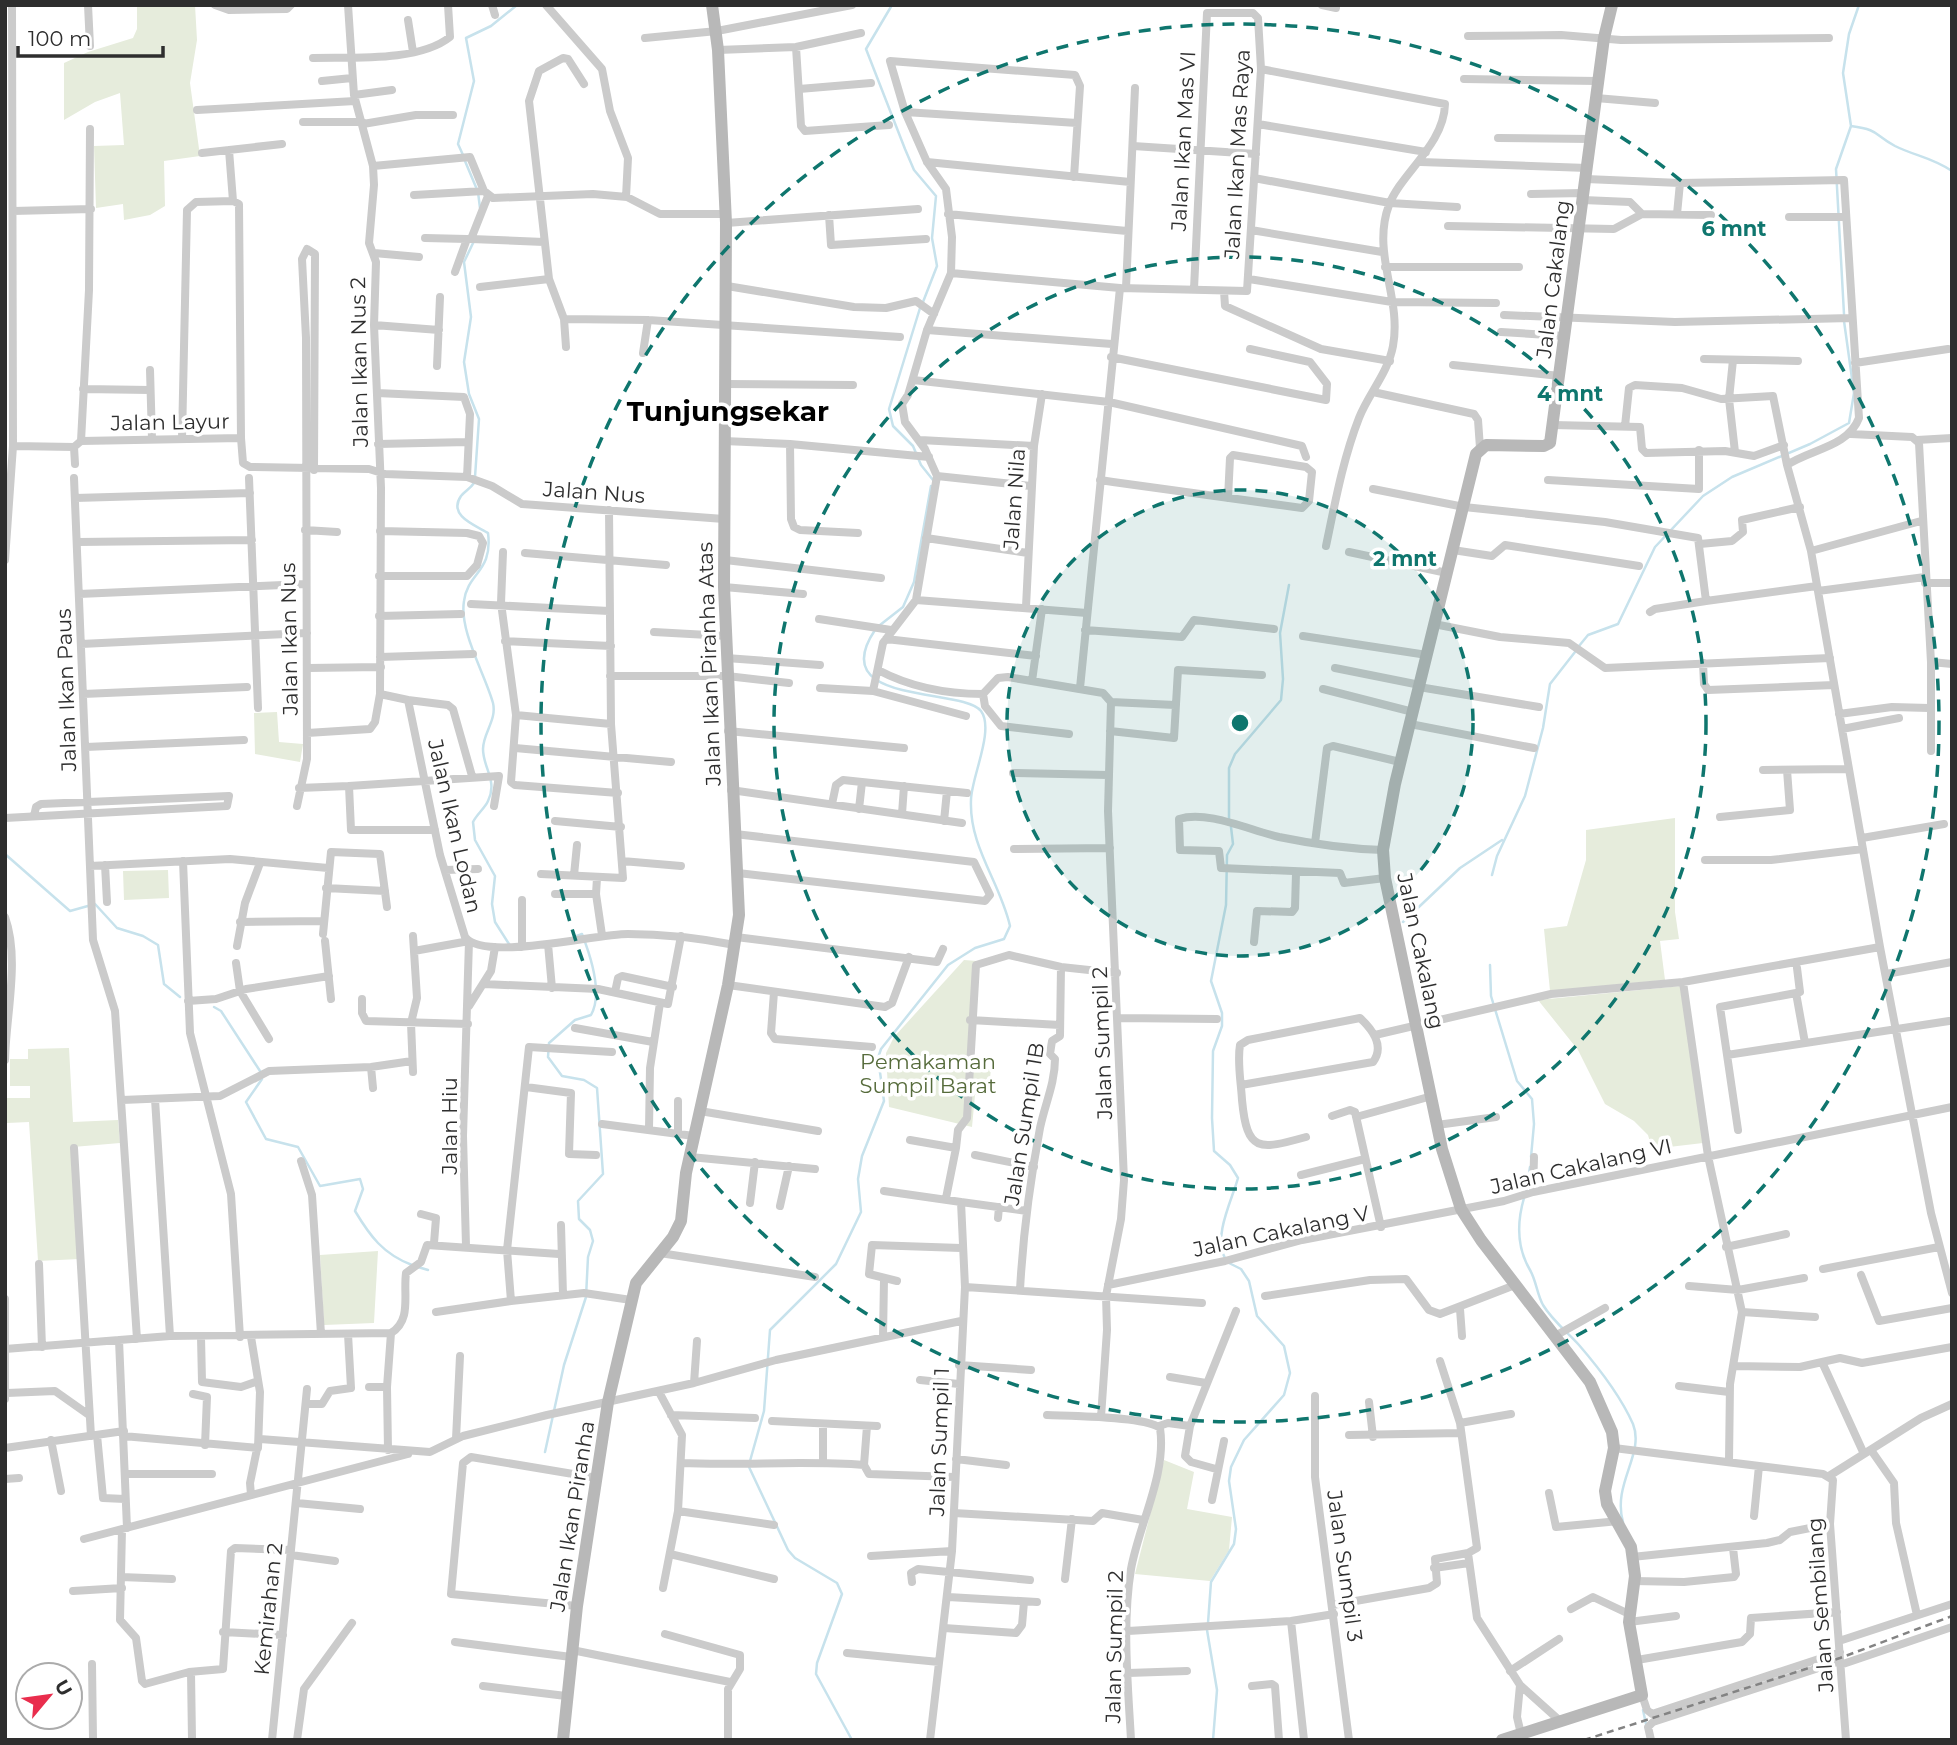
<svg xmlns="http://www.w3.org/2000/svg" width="1957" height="1745" font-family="Montserrat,sans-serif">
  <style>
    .green { fill: #e6ecdc }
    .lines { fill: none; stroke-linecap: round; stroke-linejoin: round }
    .stream { stroke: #c7e2ec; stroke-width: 2.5 }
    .street { stroke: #cbcbcb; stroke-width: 8 }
    .secondary { stroke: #b8b8b8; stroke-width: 12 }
    .rail { stroke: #838383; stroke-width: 2.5; stroke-dasharray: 7 5; stroke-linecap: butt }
    .ring { fill: none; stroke: #0f766e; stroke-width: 3.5; stroke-dasharray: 12 9 }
    .labels { text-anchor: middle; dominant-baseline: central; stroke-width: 7; stroke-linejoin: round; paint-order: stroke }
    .street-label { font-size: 21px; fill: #2e2e2e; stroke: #fff }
    .park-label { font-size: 21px; fill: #566b3b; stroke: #fff }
    .district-label { font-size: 28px; font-weight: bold; fill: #000; stroke: #fff }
    .centre { fill: #0f766e; stroke: #fff; stroke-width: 3.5 }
    .ring-label { font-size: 21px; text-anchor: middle; font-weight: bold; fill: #0f766e; stroke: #fff; stroke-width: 7; stroke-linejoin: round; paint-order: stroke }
  </style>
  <rect width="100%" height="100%" fill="#fff"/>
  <path class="green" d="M137 5H195L197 40 190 83 200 156 164 161 165 206 150 215 124 220 123 204 96 208 94 146 124 145 120 93 95 102 64 120V63L88 52 133 38 137 29Z
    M277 712 279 742 303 744 300 762 255 754 254 713Z
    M1675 818V912L1679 939 1660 941 1665 980 1550 991 1544 929 1567 926 1586 860V830Z
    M168 870 169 898 124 900 123 871Z
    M964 960 977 961 970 1068 991 1069 988 1096 975 1095 972 1127 889 1107 886 1053 894 1037Z
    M1681 986 1703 1143 1652 1149 1648 1135 1634 1121 1605 1104 1578 1050 1538 1000Z
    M69 1048 73 1122 118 1120 120 1143 73 1147 79 1259 38 1261 29 1122 7 1123V1098H30V1086H10V1059H28V1049Z
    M378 1251 374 1323 324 1325 320 1255Z
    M1164 1460 1194 1472 1187 1509 1232 1517 1229 1550 1210 1581 1135 1574Z"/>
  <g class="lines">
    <path class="stream" d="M892 5 866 49 905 149 914 170 936 196 932 238 937 266 923 302
      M1851 126C1880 130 1873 134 1895 146 1915 156 1931 157 1952 171
      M463 155 458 144 474 81 466 38 491 26 517 5
      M465 161 478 192 480 208
      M474 241 464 262 471 317 464 362 469 394 479 419 475 477
      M920 308 889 409 893 426 913 446 921 465 933 480
      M1844 314 1836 169 1851 126 1843 73 1849 34 1859 5
      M474 483C470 489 465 491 461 496 447 516 477 526 488 533 493 572 468 572 464 601 459 631 485 674 493 703 497 720 483 733 483 749 483 768 498 781 488 801 485 808 477 814 473 822L475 840 495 876 492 904 495 922 509 944
      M880 625 903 607 914 582 931 486
      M1579 646 1588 635 1618 624 1655 547 1703 496 1732 477 1810 444 1849 423 1854 393 1844 321
      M1229 820V768L1235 754 1281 700 1283 679 1280 633 1289 585
      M5 854 70 911 95 904 117 928 143 936 158 945 164 984 180 997
      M1492 875 1497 856 1525 796 1543 728 1550 684 1575 652
      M1403 922 1460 868 1502 840
      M1490 965 1491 996 1517 1081 1532 1099 1534 1124 1531 1157
      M214 1007 221 1011 260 1071 262 1079 246 1102 266 1139 298 1147 320 1186 360 1179 363 1189 355 1211C370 1236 383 1254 412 1265
      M1526 1192 1530 1167
      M1524 1198C1517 1222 1517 1248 1530 1270 1536 1280 1537 1294 1543 1305 1552 1320 1567 1332 1579 1345 1598 1367 1621 1397 1633 1424 1645 1454 1612 1484 1623 1522
      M1225 1258C1213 1236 1232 1200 1238 1178L1230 1165 1214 1151 1212 1118 1213 1051 1222 1026V1013L1211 981 1226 905 1227 855 1233 844 1231 827
      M418 1267 428 1270
      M545 1452 564 1365 586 1297 588 1257 593 1241 590 1230 579 1219 578 1201 603 1174 597 1088 584 1080 562 1076 548 1057 549 1043 575 1020 591 1015C603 994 591 957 582 934L574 937
      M750 1461 764 1411 770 1330 836 1264 861 1212 858 1179 862 1156 884 1101 878 1058 881 1049 948 965 975 948 1004 939 1010 926C1000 882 969 847 971 800 971 778 995 730 981 711 963 687 824 706 875 630
      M749 1467 788 1550 795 1558 837 1583 842 1594 817 1663 816 1674 852 1740
      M1208 1623 1211 1582 1234 1544 1236 1529 1229 1481 1231 1467 1244 1440 1284 1395 1290 1373 1284 1346 1257 1316 1249 1281 1241 1269 1229 1263
      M1207 1630 1217 1690 1213 1740
      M1643 1710 1646 1724"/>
    <path class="street" d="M88 5 90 46
      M215 5 229 10 287 9 291 5
      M348 5 354 95 373 166 374 185 369 243 376 262 374 325 381 488 380 694 408 700 440 855 465 937C485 962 594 934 628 934 664 934 699 938 735 945
      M492 5 495 15
      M546 5 602 69 610 111 628 158 626 197
      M1322 5 1336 8
      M408 20 413 52
      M1468 36 1561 35 1621 40 1829 38
      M645 38 717 31 852 5
      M796 47 801 126 805 131 889 125
      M718 50 796 47 861 33
      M313 58C352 57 419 62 450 37L448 5
      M1261 69 1445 104C1444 145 1401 173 1389 205 1371 253 1402 298 1393 346 1388 373 1369 393 1359 418 1343 459 1335 503 1326 546
      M1464 79 1598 81
      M322 81 352 78
      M799 89 871 83
      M354 95 392 90
      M1596 98 1655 103
      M197 110 355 101
      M905 112 1077 123
      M303 122H362
      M363 124 416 115H453
      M1258 124 1426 152
      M1498 138 1591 139
      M1133 146 1256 154
      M229 150 233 201 239 204 241 438
      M202 153 282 144
      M927 162 1130 182
      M1421 162 1587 168
      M373 166 470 157 484 191 493 198 593 194 627 197 660 214H726
      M1254 178 1390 203 1457 207
      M1586 179 1680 183 1844 180 1859 418C1848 447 1811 449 1787 465L1811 551 1880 947 1931 1213 1952 1293
      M1531 194 1583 193
      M414 195 484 191
      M1583 200 1630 202 1642 214
      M13 211 91 209
      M948 214 1127 231
      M1677 214 1680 183
      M829 215 831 245 926 239
      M1789 217H1845
      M726 223 918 209
      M1448 226 1614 229 1642 214 1711 215
      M1251 230 1382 252
      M425 238 467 239
      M471 239 544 242
      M374 253 419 257
      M1385 267H1519
      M455 272 467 239H471L488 196
      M951 273 1120 288 1247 291 1261 69 1258 18 1253 13H1207L1194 289
      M549 279 564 319
      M1249 279 1392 302 1496 303
      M727 286 854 307 886 308 916 301 934 314
      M480 287 549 279 529 101 539 71 563 58 568 59 584 84
      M1126 288 1135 88
      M1224 291 1225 306 1321 349 1390 361
      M1504 315 1675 322 1851 318
      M374 325 439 330
      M927 330 1112 344
      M1501 332 1564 336
      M566 347 564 319 648 320 900 337
      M643 353 648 320
      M1111 357 1326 400 1327 384 1310 362 1250 349
      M1704 359 1798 361
      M1733 360 1729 399 1735 452
      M1855 363 1948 349
      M1453 365 1560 376
      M437 366 440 297
      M150 370 152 439
      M913 380 1109 402 1302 446 1306 457
      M724 384 853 385
      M83 389 150 390
      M1373 392 1474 414 1478 420 1480 448
      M377 393 464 397 470 414 467 477
      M1553 425 1640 427 1642 449 1646 453 1725 451 1754 456 1784 445
      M1625 426 1629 388 1635 385 1682 388 1721 399 1773 396 1787 465
      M1851 434 1912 437 1919 443 1931 662V751
      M182 439 187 210 196 202 233 201
      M920 440 1034 446
      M1917 440 1952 438
      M81 441 89 290 90 129
      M724 441 790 444 929 457
      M378 444 468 442
      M790 444 791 519 794 527 800 530 858 533
      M13 446 74 447 81 441 241 438 243 463 250 467 369 469 385 474 467 477 492 486 522 504 724 519
      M74 447 75 464
      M937 476 1031 486
      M74 478 93 940 115 1011 137 1339
      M249 478 258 708
      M1100 480 1113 482 1302 508 1309 501 1312 472 1306 467 1233 455 1230 458 1228 498
      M1548 480 1699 489V450
      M1373 489 1464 507 1605 522 1698 538 1706 601 1817 586
      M75 498 250 493
      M305 530 337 532
      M926 538 1028 553
      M78 542 252 540
      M1700 544 1732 541 1743 532 1742 520 1800 507
      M1453 550 1492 556 1505 545 1639 566
      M1811 551 1921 521
      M503 552 501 603 516 715 511 782 515 785 618 793
      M1349 552 1447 573
      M525 553 666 565
      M5 560 13 446 12 5
      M725 560 881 578
      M379 576H467L477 565 483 543 479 536 467 533 380 531
      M1925 583H1952
      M724 587 803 594
      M1818 591 1925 577
      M79 594 306 584
      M916 600 1087 613
      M471 604 609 611
      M1026 607 1034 446 1042 394
      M1650 612 1655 609 1706 601
      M379 616 461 614
      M819 619 891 630
      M1434 624 1500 637 1569 643 1605 668 1830 658
      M1085 630 1182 637 1194 620 1274 629
      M654 632 726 636
      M1303 636 1427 655
      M886 639 1036 656
      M505 641 611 646
      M81 644 307 633
      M380 657 473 654
      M726 658 820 665
      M1931 662 1952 664
      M1703 663 1704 684 1708 690 1834 685
      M308 668 381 667
      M1335 668 1420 685
      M878 670C910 687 946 694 983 694
      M610 676H727L789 683
      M1032 681 1042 609
      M1419 687 1539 707
      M820 688 873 691 966 716
      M1080 688 1120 288
      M1323 689 1413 712
      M873 691 883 643 916 600 937 476 925 449 905 422 902 404 908 395 927 330 951 273 952 237 946 189 927 162 905 112 890 61 1075 75 1080 86 1074 177
      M83 694 247 687
      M408 700 448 705 453 709 472 776
      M1111 702 1175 705
      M1839 714 1892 707 1929 708
      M516 715 611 724
      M1410 724 1534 748
      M1842 729 1899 718
      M728 731 904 748
      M1110 731 1174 738 1178 670 1262 675
      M307 733 370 729 375 722 380 694
      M1069 734 1001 726 985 706 983 694 998 678 1008 677 1103 693 1111 702 1108 811 1124 1180 1121 1219 1106 1296 1107 1330 1101 1417
      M86 747 244 740
      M515 748 671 762
      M1763 770 1848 769
      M1013 773 1108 775
      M299 788 349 786
      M731 790 962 823
      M832 804 836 785 843 780 967 793
      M297 806 307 759 306 338 302 259 307 249 315 254 314 470
      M859 809 862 782
      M902 814 904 786
      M1720 817 1790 810 1787 770
      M5 818 227 806 229 796 41 804 36 807 34 816
      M555 821 621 827
      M944 821 947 791
      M435 830H351L349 786 499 776 494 806
      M735 834 974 862 990 895 985 901 738 873
      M1862 838 1944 824
      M1315 843 1327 748 1333 746 1400 762
      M1014 849 1110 848
      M1383 850C1349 849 1313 844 1279 837 1249 830 1207 810 1179 819L1180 850 1219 851 1221 868 1340 873 1344 883 1385 878
      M1705 860H1771L1863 849
      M183 861 190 1033 231 1194 240 1337
      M622 861 681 866
      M105 865 107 902
      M90 866 230 859 328 868
      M445 870 478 869
      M541 874 623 878 611 724 609 510
      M574 875 577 845
      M597 878 596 894 602 935
      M326 888 385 891
      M555 894H596
      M5 917C20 959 6 1014 5 1060
      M240 922 324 921
      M323 934 331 852 380 854 387 907
      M413 936 417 998 411 1023 413 1072
      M736 937 937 962 943 949
      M325 941 331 999
      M1254 942 1257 911 1292 912 1295 908 1296 873
      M548 944 552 988
      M237 946 245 903 260 863
      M522 947V900
      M414 951 469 941 463 1136 466 1246
      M236 963 240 991 269 1039
      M1797 968 1800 992 1796 993 1805 1043
      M1886 974 1952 962
      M1683 982 1708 1156 1742 1312 1730 1384 1729 1461
      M484 984 598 989 668 1004 681 936
      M728 985 885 1007 892 1003 909 957
      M615 992 618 978 622 976 673 987
      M774 992 771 1033 775 1039 872 1047
      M362 999V1013L366 1021 468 1024
      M188 1001 216 999 246 989 329 976
      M469 1006 491 971 495 947
      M1118 1018 1217 1019
      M970 1020 1060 1025
      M575 1028 653 1042
      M1375 1035 1551 994 1683 982 1880 947
      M612 1052 529 1047 507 1250 511 1301 584 1293 631 1300
      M1727 1055 1949 1021
      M371 1067 373 1088
      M1241 1085 1373 1062C1385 1046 1372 1029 1360 1018L1248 1040 1240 1045C1237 1062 1241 1082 1242 1100 1247 1153 1259 1150 1306 1137
      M526 1087 571 1093 569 1154 596 1155
      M155 1099 170 1336
      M122 1100 220 1096 269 1071 371 1067 412 1061
      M700 1111 818 1131
      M1332 1116 1350 1110 1355 1112 1381 1227
      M1356 1117 1432 1096
      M602 1124 694 1136
      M1437 1125 1496 1117
      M649 1129 650 1068 660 1003
      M1738 1130 1720 1007 1796 993
      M678 1133V1101
      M910 1140 956 1148 946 1198
      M74 1148 91 1436
      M956 1148 958 1130 967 1118 976 965 1009 955 1061 967 1117 973
      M975 1155 1034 1167
      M690 1157 815 1169
      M301 1161 312 1195 321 1334
      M1301 1175 1365 1159
      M884 1191 961 1202 965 1287 952 1551 930 1740
      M1533 1192 1534 1157
      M961 1202 1027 1211
      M750 1203 755 1162
      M780 1206 789 1166
      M421 1214 436 1218 434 1243
      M998 1218 999 1207
      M561 1225 563 1295
      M1726 1247 1786 1234
      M660 1253 815 1277
      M39 1264 42 1347
      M1823 1269 1939 1247
      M1861 1275 1879 1321 1952 1308
      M897 1281 869 1274 872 1245 961 1248
      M1108 1285 1225 1261 1302 1240 1504 1201 1533 1192 1952 1107
      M1689 1286 1738 1290 1804 1278
      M965 1287 1202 1303
      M1020 1290C1023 1235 1030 1181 1040 1128 1045 1104 1055 1083 1055 1059L1050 1054 1052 1041 1060 1036 1061 967
      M1265 1296 1370 1280 1406 1279 1429 1310 1440 1314 1515 1285
      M5 1299V1399
      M1460 1309 1462 1336
      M436 1312 511 1301
      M1742 1312 1815 1317
      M1555 1336 1605 1308
      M201 1337 202 1382 241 1387 258 1381
      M883 1337 884 1279
      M119 1340 127 1528
      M5 1349 170 1336 391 1333C412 1320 403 1295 406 1273L421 1262 427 1245 559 1254
      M1822 1362 1840 1358 1862 1363 1952 1347
      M959 1365 1031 1370
      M1733 1366 1800 1367 1822 1362 1864 1454
      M1170 1377 1206 1383
      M920 1380 959 1384
      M694 1383 697 1341
      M1679 1386 1729 1392
      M369 1387H387L391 1333
      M387 1387 388 1450
      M659 1392 682 1435 678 1511 663 1588
      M7 1393 55 1391 89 1415
      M193 1394 207 1397 205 1445
      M1315 1396V1477L1349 1740
      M1369 1402 1373 1437
      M306 1404H322L330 1391 351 1388 348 1334
      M671 1415 755 1418
      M1047 1415C1069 1416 1146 1416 1160 1428 1167 1474 1139 1524 1131 1569 1122 1624 1128 1685 1131 1740
      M772 1421 877 1426
      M1460 1423 1511 1414
      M823 1424V1462
      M867 1426 864 1465 869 1474 954 1477
      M1159 1426 1168 1423 1190 1426
      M97 1435 103 1498 125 1499
      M1349 1435 1461 1433
      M123 1436 258 1448 260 1392 251 1337
      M260 1439 430 1452 463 1436 547 1415 694 1383 776 1360 961 1321
      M456 1439 460 1356
      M51 1440 61 1491
      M5 1448 124 1431
      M1614 1448 1823 1474 1833 1480 1830 1524 1846 1740
      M1871 1450 1894 1483 1896 1523 1917 1615
      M956 1459 1006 1465
      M681 1463C742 1466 803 1460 864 1465
      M1216 1469 1191 1462 1185 1456 1190 1426 1236 1311
      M126 1474H212
      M1829 1476 1921 1418 1952 1404
      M5 1479 19 1478
      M1549 1493 1556 1527 1619 1521
      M251 1495 250 1483 257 1449
      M1212 1500 1224 1441
      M297 1503 360 1509
      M678 1511 774 1525
      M954 1513 1093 1521 1102 1513 1143 1520
      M1754 1516 1759 1466
      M122 1529 120 1620 136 1638 142 1681 145 1684 189 1672 223 1669 231 1551 235 1548 291 1550
      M84 1539 408 1454
      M1468 1553 1477 1618 1520 1685 1517 1717 1521 1734
      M670 1554 774 1579
      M291 1555 335 1561
      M871 1556 952 1551
      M1632 1557 1767 1543 1780 1540 1790 1532 1830 1524
      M1434 1568 1469 1563
      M121 1577 172 1579
      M1065 1579 1072 1519
      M1634 1581 1684 1582 1734 1577 1736 1574 1733 1548
      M912 1582 911 1573 918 1569 1030 1580
      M73 1591 122 1588
      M948 1597 1037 1602
      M1333 1605 1429 1588 1437 1583 1435 1559 1468 1553 1477 1548 1460 1423 1440 1361
      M577 1606 451 1594 463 1463 471 1457 597 1478
      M1571 1609 1593 1597 1629 1614
      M1291 1621 1304 1740
      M1629 1622 1676 1616
      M944 1628 1016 1633 1022 1625 1024 1602
      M1128 1631 1291 1621 1334 1614
      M223 1632 283 1635
      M665 1634 740 1655V1669L728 1689V1740
      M1839 1641 1952 1604
      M455 1642 571 1657
      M572 1650 730 1682
      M847 1653 939 1662
      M1637 1660 1742 1642 1750 1634 1751 1618 1837 1612
      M92 1664 93 1740
      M1840 1665 1952 1627
      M1510 1671 1559 1639
      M191 1672 192 1740
      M1128 1673 1187 1671
      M1520 1685 1559 1720
      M483 1686 566 1696
      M1252 1686 1272 1684 1275 1686 1279 1740
      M1642 1695 1647 1710 1652 1714 1840 1652
      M272 1740 307 1389
      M297 1740 304 1689 352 1623
      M1651 1740 1648 1727 1653 1722 1840 1661"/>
    <path class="secondary" d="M563 1740 577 1606 608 1402 636 1283 673 1237 681 1221 686 1173 728 985 739 915 724 587 726 223 718 50 712 5
      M1502 1740 1642 1695 1629 1622 1635 1576 1631 1547 1607 1504 1605 1491 1614 1448 1612 1432 1590 1382 1481 1240 1461 1209 1442 1149 1385 878 1383 850 1395 784 1476 454 1486 445 1544 446 1550 443 1604 38 1612 5"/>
    <path class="rail" d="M1584 1740 1840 1658 1952 1616"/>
  </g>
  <circle cx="1240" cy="723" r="233" fill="#0f766e" fill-opacity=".12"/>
  <g class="ring">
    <circle cx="1240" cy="723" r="233"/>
    <circle cx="1240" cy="723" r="466"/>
    <circle cx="1240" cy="723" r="699"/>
  </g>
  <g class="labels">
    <g class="street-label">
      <text transform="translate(1183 141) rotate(-87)">Jalan Ikan Mas VI</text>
      <text transform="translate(1237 154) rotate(-87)">Jalan Ikan Mas Raya</text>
      <text transform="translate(1553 279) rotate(-83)">Jalan Cakalang</text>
      <text transform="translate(359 362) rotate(-91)">Jalan Ikan Nus 2</text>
      <text transform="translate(170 422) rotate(-1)">Jalan Layur</text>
      <text transform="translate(594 492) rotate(4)">Jalan Nus</text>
      <text transform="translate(1014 499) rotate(-86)">Jalan Nila</text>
      <text transform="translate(289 639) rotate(-91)">Jalan Ikan Nus</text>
      <text transform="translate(709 664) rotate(-92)">Jalan Ikan Piranha Atas</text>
      <text transform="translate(66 690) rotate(-92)">Jalan Ikan Paus</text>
      <text transform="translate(455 826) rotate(77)">Jalan Ikan Lodan</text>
      <text transform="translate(1421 951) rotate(78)">Jalan Cakalang</text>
      <text transform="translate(1102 1043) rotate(-92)">Jalan Sumpil 2</text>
      <text transform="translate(1024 1124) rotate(-81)">Jalan Sumpil 1B</text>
      <text transform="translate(449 1126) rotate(-90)">Jalan Hiu</text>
      <text transform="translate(1581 1166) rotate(-13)">Jalan Cakalang VI</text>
      <text transform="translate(1281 1231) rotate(-12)">Jalan Cakalang V</text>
      <text transform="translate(939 1442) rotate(-88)">Jalan Sumpil 1</text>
      <text transform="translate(572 1516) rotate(-81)">Jalan Ikan Piranha</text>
      <text transform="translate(1345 1566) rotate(82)">Jalan Sumpil 3</text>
      <text transform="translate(1820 1605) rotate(-94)">Jalan Sembilang</text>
      <text transform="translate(268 1609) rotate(-84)">Kemirahan 2</text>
      <text transform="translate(1114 1647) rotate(-89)">Jalan Sumpil 2</text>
    </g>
    <g class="park-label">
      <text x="928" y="1061">Pemakaman<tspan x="928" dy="24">Sumpil Barat</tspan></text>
    </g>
    <g class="district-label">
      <text x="728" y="411">Tunjungsekar</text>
    </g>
  </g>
  <circle cx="1240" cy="723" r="10" class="centre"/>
  <g class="ring-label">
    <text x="1734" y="236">6 mnt</text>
    <text x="1570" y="401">4 mnt</text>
    <text x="1405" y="566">2 mnt</text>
  </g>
  <rect width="1957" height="1745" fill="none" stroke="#2e2e2e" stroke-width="14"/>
  <g transform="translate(49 1696) rotate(61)"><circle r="33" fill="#ffffff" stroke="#ababab" stroke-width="2"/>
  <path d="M0-5L12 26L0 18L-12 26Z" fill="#e92d4d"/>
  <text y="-10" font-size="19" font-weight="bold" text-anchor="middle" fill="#2e2e2e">U</text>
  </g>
  <path d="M18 46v10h145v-10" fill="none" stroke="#2e2e2e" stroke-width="3.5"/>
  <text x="28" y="46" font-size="21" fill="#2e2e2e" stroke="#ffffff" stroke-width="5" paint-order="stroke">100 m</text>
</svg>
